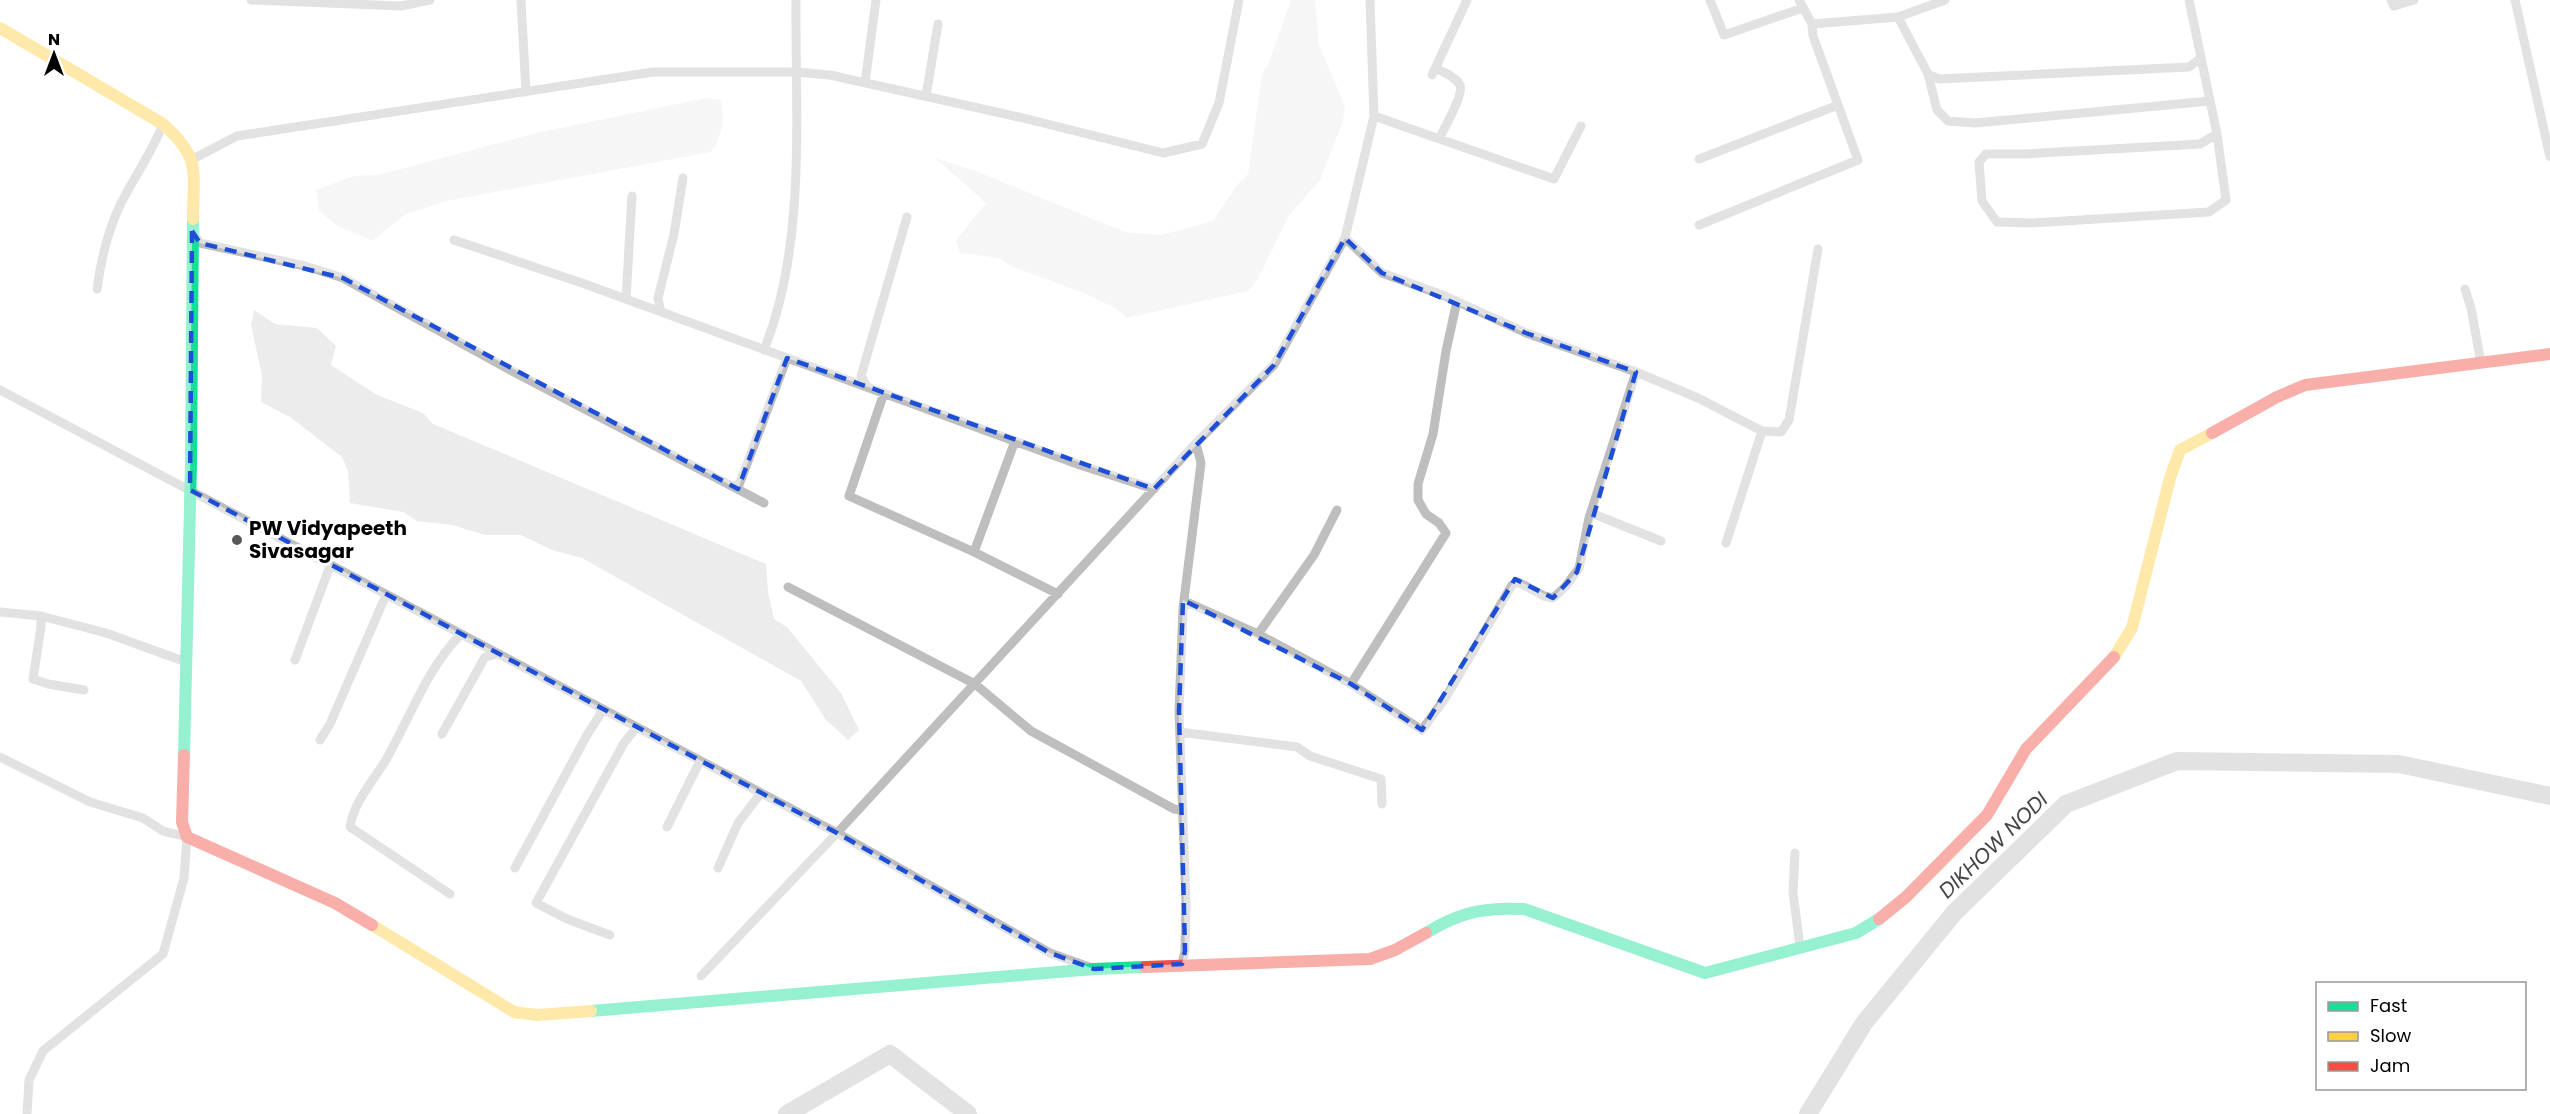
<svg xmlns="http://www.w3.org/2000/svg" width="2550" height="1114" font-family="Poppins,sans-serif">
  <style>
    .green { fill: #ececec }
    .lines { fill: none; stroke-linecap: round; stroke-linejoin: round }
    .river { stroke: #bfbfbf; stroke-width: 18 }
    .street { stroke: #bebebe; stroke-width: 9 }
    .fast { stroke: #16e098; stroke-width: 12 }
    .slow { stroke: #ffcf43; stroke-width: 12 }
    .jam { stroke: #f24e42; stroke-width: 12 }
    .marked { fill: none; stroke: #1d4ed8; stroke-width: 4.5; stroke-dasharray: 12 8; stroke-linejoin: round }
    .poi-dot { fill: #595959; stroke: #fff; stroke-width: 2 }
    .labels { text-anchor: middle; dominant-baseline: central; stroke-width: 6; stroke-linejoin: round; paint-order: stroke }
    .poi-label { font-size: 20px; font-weight: bold; fill: #000; stroke: #fff; text-anchor: start }
    .water-label { font-size: 21px; font-style: italic; fill: #444; stroke: #fff }
  </style>
  <rect width="100%" height="100%" fill="#fff"/>
  <path class="green" d="M1291 0H1315L1319 45 1345 106 1343 121 1320 180 1290 214 1258 279 1248 291 1127 318 1117 309 1086 294 1013 267 999 258 960 253 956 240 986 203 935 158 976 171 1125 232 1161 235 1213 221 1237 185 1248 174 1262 74 1269 62Z
    M706 98 721 100C725 121 723 134 711 152L447 201 406 214 372 241 336 225 319 211 316 190 353 176 378 175 536 133Z
    M254 310 275 324 317 328 336 346 331 365 377 395 423 413 433 424 766 564 768 592 774 619 787 627 841 693 859 730 848 740 826 720 801 681 582 558 552 550 521 535H485L452 525 417 521 403 512 350 503 348 471 342 457 290 417 261 402 262 375 251 325Z"/>
  <g class="lines">
    <path class="river" d="M787 1114 890 1054 968 1114
      M1808 1114 1864 1023 1954 913 2066 804 2177 761 2399 764 2550 796"/>
    <path class="street" d="M251 0 401 6 430 0
      M521 0 526 92
      M1710 0 1724 35 1803 8
      M1799 0 1812 24 1898 17 1945 0
      M2189 0 2217 134 2226 200 2209 212 2031 223 1997 222 1982 201 1979 162 1986 154H2024L2200 144 2217 134
      M2391 0 2394 6 2414 0
      M2515 0 2550 157
      M1898 17 1928 74 1939 79 2189 67 2201 58
      M1436 68C1443 72 1456 77 1460 85 1464 95 1444 128 1439 139
      M1928 74 1937 110 1948 121 1975 123 2210 101
      M1432 75 1467 0
      M865 83 876 0
      M926 96 938 24
      M1374 116 1554 179 1581 126
      M193 159 237 136 653 72H796L830 75 1019 117 1163 153 1202 144 1219 103 1239 0
      M1699 159 1838 105
      M1699 225 1858 160 1813 36 1812 24
      M192 231 200 243 305 266 343 278 512 371 764 503
      M1345 238 1382 273 1445 296 1526 333 1636 372 1698 398 1762 431 1781 432 1789 420 1818 249
      M454 240 582 283 1080 465 1154 489
      M97 289C101 259 108 230 121 203 135 176 152 152 163 124
      M2465 289 2471 308 2481 363
      M626 299 632 196
      M661 312 658 298 674 234 683 178
      M764 350C807 244 795 113 796 0
      M867 387 861 376 907 217
      M0 390 837 833 1050 953 1092 968
      M884 393 849 496 974 552 1058 594
      M732 486 739 485 787 358
      M1591 513 1661 541
      M1726 543 1762 431
      M974 552 1015 441
      M788 587 975 684 1031 731 1174 809 1181 810
      M1183 608 1189 603 1258 634 1351 684 1422 730 1446 697 1512 585 1518 582 1544 596 1553 598 1565 587 1579 568 1589 518 1636 372
      M0 612 41 616 106 633 186 662
      M41 616V627L33 679 48 684 84 690
      M1258 634 1314 555 1337 510
      M295 660 330 566
      M1351 684 1446 533 1439 523 1426 514 1418 500V484L1433 434 1446 351 1457 301
      M1180 732 1297 747 1310 756 1381 779 1382 804
      M442 734 485 657 496 654
      M320 740 330 724 386 595
      M0 757 90 802 143 818 163 831 187 837 184 878 163 954 43 1051 29 1080 27 1114
      M667 827 700 761
      M1795 853 1793 892 1800 947
      M515 868 587 735 603 710
      M718 868 738 823 761 793
      M450 894 350 827C354 801 374 780 387 758 410 717 427 669 460 635
      M610 935 567 919 536 903 624 743 636 728
      M1182 964 1185 951 1186 903 1179 711 1183 608 1201 463 1196 443
      M701 976 837 833 1196 443 1274 365 1345 238 1374 116 1370 0"/>
    <path class="fast" d="M184 755 191 464 193 219
      M1426 933C1460 912 1484 907 1524 909L1705 973 1856 933 1879 919
      M591 1011 1094 969 1145 967"/>
    <path class="slow" d="M0 28 163 124C202 159 193 171 193 219
      M2114 657 2132 628 2170 478 2180 450 2212 433
      M372 925 514 1012 537 1015 591 1011"/>
    <path class="jam" d="M2212 433 2277 397 2305 385 2550 354
      M184 755 182 822 187 837 335 903 372 925
      M1879 919 1906 897 1987 815 2026 749 2114 657
      M1145 967 1370 959 1395 950 1426 933"/>
  </g>
  <path d="M0 0H2550V1114H0ZM192 231 200 243 343 278 738 489 787 358 1154 489 1274 365 1345 238 1382 273 1526 333 1636 372 1577 572 1553 598 1515 579 1422 730 1351 684 1183 600 1179 711 1185 951 1182 964 1094 969 1050 953 837 833 190 490Z" fill="#fff" fill-opacity=".55" fill-rule="evenodd"/>
  <path class="marked" d="M192 231 200 243 343 278 738 489 787 358 1154 489 1274 365 1345 238 1382 273 1526 333 1636 372 1577 572 1553 598 1515 579 1422 730 1351 684 1183 600 1179 711 1185 951 1182 964 1094 969 1050 953 837 833 190 490Z"/>
  <circle class="poi-dot" cx="237" cy="540" r="6"/>
  <g class="labels">
    <g class="poi-label">
      <text x="249" y="528">PW Vidyapeeth<tspan x="249" dy="23">Sivasagar</tspan></text>
    </g>
    <g class="water-label">
      <text transform="translate(1993 845) rotate(-44)">DIKHOW NODI</text>
    </g>
  </g>
  <rect x="2316" y="982" width="210" height="108" fill="#ffffff" stroke="#999999" stroke-width="1.5"/>
  <rect x="2328" y="1002" width="30" height="9" fill="#16e098" stroke="#999999" stroke-width="1.5"/>
  <text x="2370" y="1012" font-size="18" fill="#000000">Fast</text>
  <rect x="2328" y="1032" width="30" height="9" fill="#ffcf43" stroke="#999999" stroke-width="1.5"/>
  <text x="2370" y="1042" font-size="18" fill="#000000">Slow</text>
  <rect x="2328" y="1062" width="30" height="9" fill="#f24e42" stroke="#999999" stroke-width="1.5"/>
  <text x="2370" y="1072" font-size="18" fill="#000000">Jam</text>
  <g transform="translate(54 54)" stroke="#ffffff" stroke-width="4.5" paint-order="stroke">
  <path d="M0-4.5L10 22L0 15L-10 22Z" fill="#000000"/>
  <text y="-9" font-size="16" font-weight="bold" text-anchor="middle" fill="#000000">N</text>
  </g>
</svg>
